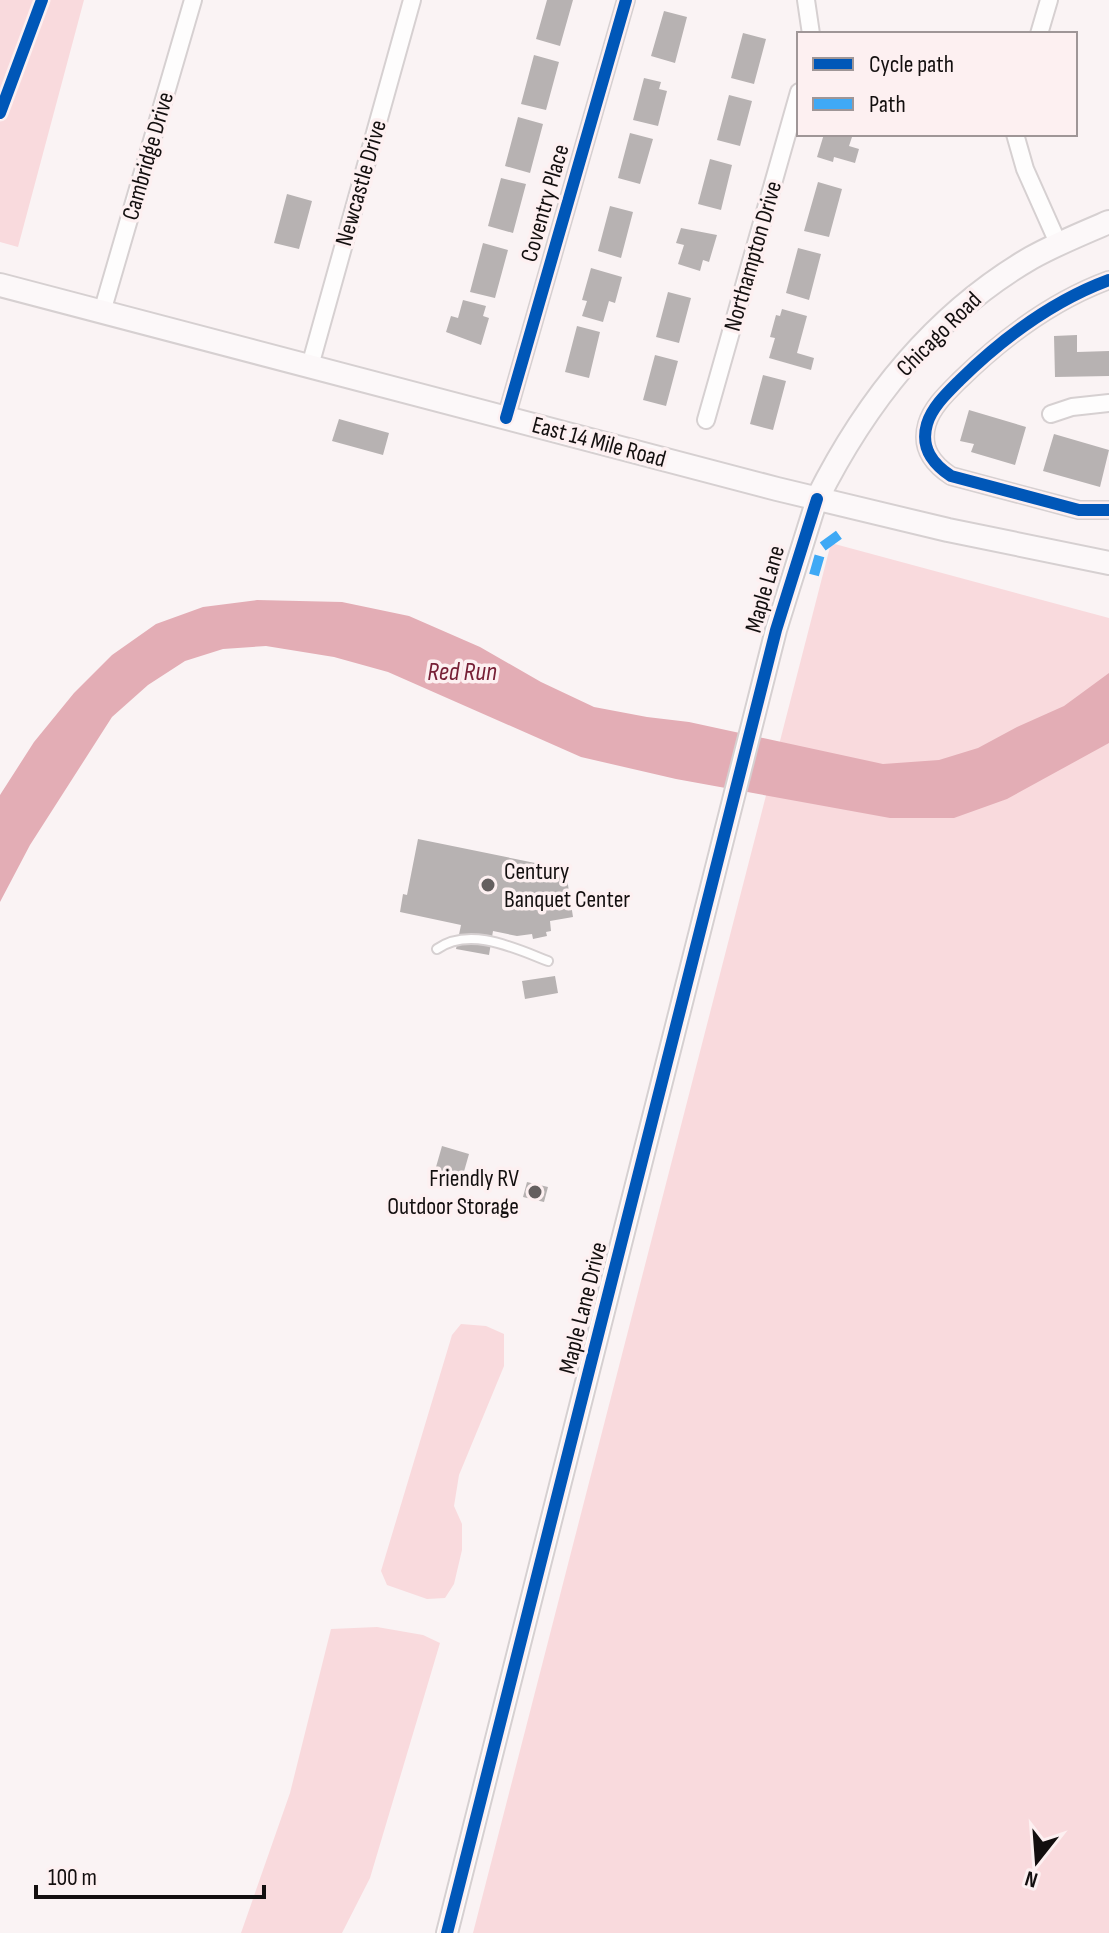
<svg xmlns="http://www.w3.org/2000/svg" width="1109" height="1933" font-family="'Sofia Sans Condensed',sans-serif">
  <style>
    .green { fill: #f9dadd }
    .water { fill: #e3adb5 }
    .building { fill: #b7b2b2 }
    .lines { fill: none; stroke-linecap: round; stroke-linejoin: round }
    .service-casing { stroke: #d6d0d1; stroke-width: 12 }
    .minor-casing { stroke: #d6d0d1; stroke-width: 20 }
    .tertiary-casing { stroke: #d6d0d1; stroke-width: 24 }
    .secondary-casing { stroke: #d6d0d1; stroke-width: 26 }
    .service { stroke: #fefdfd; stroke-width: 8 }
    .minor { stroke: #fefdfd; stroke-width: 16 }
    .tertiary { stroke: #fefdfd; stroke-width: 20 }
    .secondary { stroke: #fcf8f9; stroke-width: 22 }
    .quiet { stroke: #3fa9f5; stroke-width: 10; stroke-dasharray: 20 10; stroke-linecap: butt }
    .cycleway-casing { stroke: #fdf0f1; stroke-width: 17 }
    .cycleway { stroke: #0057b8; stroke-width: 12 }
    .poi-dot { fill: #645f5f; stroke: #fdf0f1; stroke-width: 3 }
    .labels { text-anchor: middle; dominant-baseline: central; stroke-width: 7; stroke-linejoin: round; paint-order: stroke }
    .street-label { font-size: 24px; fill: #130f0f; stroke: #fdf0f1 }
    .poi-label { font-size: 24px; fill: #130f0f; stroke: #fdf0f1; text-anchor: start }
    .water-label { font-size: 26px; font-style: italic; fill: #772036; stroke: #fdf0f1 }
  </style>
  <rect width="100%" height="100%" fill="#faf3f4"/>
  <path class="green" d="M0 0H84L18 247 0 242Z
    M831 543 1109 618V1933H473Z
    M461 1324 486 1326 504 1334V1366L459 1475 454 1506 462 1524V1550L454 1584 445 1598 427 1599 387 1585 381 1571 452 1335Z
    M377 1627 423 1635 440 1643 370 1878 342 1933H241L290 1793 331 1629Z"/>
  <path class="water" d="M257 600 342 602 409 616 480 647 541 682 594 707 647 717 689 722 883 764 939 760 978 748 1017 727 1064 706 1109 673V743L1007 799 954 818H890L676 779 581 757 388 672 334 657 266 646 223 649 185 661 148 685 112 717 30 845 0 902V795L34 742 74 693 112 655 156 624 203 607Z"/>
  <path class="building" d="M547 0H573L560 46 536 39Z
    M664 11 687 17 675 63 651 56Z
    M743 33 766 39 754 84 731 78Z
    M534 55 559 62 546 110 521 104Z
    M644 78 661 82 659 89 667 91 658 126 633 120Z
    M729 95 752 101 740 146 717 140Z
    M518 117 543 124 530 173 505 166Z
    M630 133 653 139 640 184 618 178Z
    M824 134H853L849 146 859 149 855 163 834 157 833 162 817 157Z
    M710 159 732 165 721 210 698 204Z
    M501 178 526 184 513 233 488 226Z
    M818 182 842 189 829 237 804 231Z
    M287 194 312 201 299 249 274 243Z
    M610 206 633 212 621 258 598 251Z
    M681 228 717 235 709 262 703 260 700 271 678 264 684 245 676 243Z
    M483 243 508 250 495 298 470 292Z
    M798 248 821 254 809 300 786 293Z
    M591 268 622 277 615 303 609 301 603 322 582 316 587 301 582 300Z
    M668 292 691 298 679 343 656 337Z
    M463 300 486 306 483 316 489 318 481 345 446 332 451 316 458 318Z
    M782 309 807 316 797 353 814 358 811 370 769 358 775 338 770 337 776 315 780 316Z
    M577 326 600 332 589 378 565 372Z
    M1077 335V352L1109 351V376L1055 377 1054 336Z
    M655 355 678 361 666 406 643 400Z
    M763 375 786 381 773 430 750 424Z
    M969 410 1026 427 1015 465 971 452 974 444 960 441Z
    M339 419 389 433 383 455 332 441Z
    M1054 434 1109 450 1100 487 1043 471Z
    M418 839 540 864 542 876 566 872 573 917 550 921 551 931 546 932 547 936 533 939 532 934 517 936 493 931 489 955 456 949 461 925 400 912 403 894 407 895Z
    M555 976 558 993 525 999 522 981Z
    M442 1146 469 1154 461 1182 434 1174Z
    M527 1182 548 1187 544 1202 523 1197Z"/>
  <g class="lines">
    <g class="service-casing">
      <path id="service" d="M437 949C470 926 514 948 548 961"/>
    </g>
    <g class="minor-casing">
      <path id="minor" d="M806 0 811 34
        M1039 34 1049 0
        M1015 134 1025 169 1058 243
        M1109 280C1052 301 1003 338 960 380 947 393 932 407 927 424 920 448 933 464 951 476L1079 510H1109
        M102 312 193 0
        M310 366 412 0
        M1051 414 1072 407 1109 403
        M506 418 626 0
        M706 420 799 92"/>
    </g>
    <g class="tertiary-casing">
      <path id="tertiary" d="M447 1933 776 630 817 499"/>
    </g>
    <g class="secondary-casing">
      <path id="secondary" d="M0 285 777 489 948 530 1109 563
        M817 499C866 401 935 314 1031 258 1056 244 1083 233 1109 222"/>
    </g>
    <use href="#service" class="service"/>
    <use href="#minor" class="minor"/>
    <use href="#tertiary" class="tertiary"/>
    <use href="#secondary" class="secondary"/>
    <path class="quiet" d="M814 575 822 547 840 534 842 530"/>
    <g class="cycleway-casing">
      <path id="cycleway" d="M0 113 42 0
        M1109 280C1052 301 1003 338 960 380 947 393 932 407 927 424 920 448 933 464 951 476L1079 510H1109
        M506 418 626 0
        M447 1933 776 630 817 499"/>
    </g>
    <use href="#cycleway" class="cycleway"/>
  </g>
  <g class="poi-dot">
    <circle cx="488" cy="885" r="8"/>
    <circle cx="535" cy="1192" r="8"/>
  </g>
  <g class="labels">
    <g class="street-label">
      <text transform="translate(148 156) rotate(-74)">Cambridge Drive</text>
      <text transform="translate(361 183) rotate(-74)">Newcastle Drive</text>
      <text transform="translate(545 203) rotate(-74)">Coventry Place</text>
      <text transform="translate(753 256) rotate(-74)">Northampton Drive</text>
      <text transform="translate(939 334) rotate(-45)">Chicago Road</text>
      <text transform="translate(599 442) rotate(15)">East 14 Mile Road</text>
      <text transform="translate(765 589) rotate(-74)">Maple Lane</text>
      <text transform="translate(583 1308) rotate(-76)">Maple Lane Drive</text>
    </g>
    <g class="poi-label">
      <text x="504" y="871">Century<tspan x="504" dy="28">Banquet Center</tspan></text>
      <text x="519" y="1178" text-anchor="end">Friendly RV<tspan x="519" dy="28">Outdoor Storage</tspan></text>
    </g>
    <g class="water-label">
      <text x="462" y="672">Red Run</text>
    </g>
  </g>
  <rect x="797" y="32" width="280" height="104" fill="#fdf0f1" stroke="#9f9697" stroke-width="2"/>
  <rect x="813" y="58" width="40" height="12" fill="#0057b8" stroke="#9f9697" stroke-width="2"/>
  <text x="869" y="72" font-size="24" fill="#130f0f">Cycle path</text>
  <rect x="813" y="98" width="40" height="12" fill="#3fa9f5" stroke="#9f9697" stroke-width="2"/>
  <text x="869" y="112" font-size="24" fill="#130f0f">Path</text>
  <g transform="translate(1037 1861) rotate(197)" stroke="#fdf0f1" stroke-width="6" paint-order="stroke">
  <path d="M0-6L14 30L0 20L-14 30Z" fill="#130f0f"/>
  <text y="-12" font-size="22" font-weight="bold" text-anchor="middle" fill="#130f0f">N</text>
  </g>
  <path d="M36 1885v12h228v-12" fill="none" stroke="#130f0f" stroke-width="4"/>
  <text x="48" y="1885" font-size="24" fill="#130f0f" stroke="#fdf0f1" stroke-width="6" paint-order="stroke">100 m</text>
</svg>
